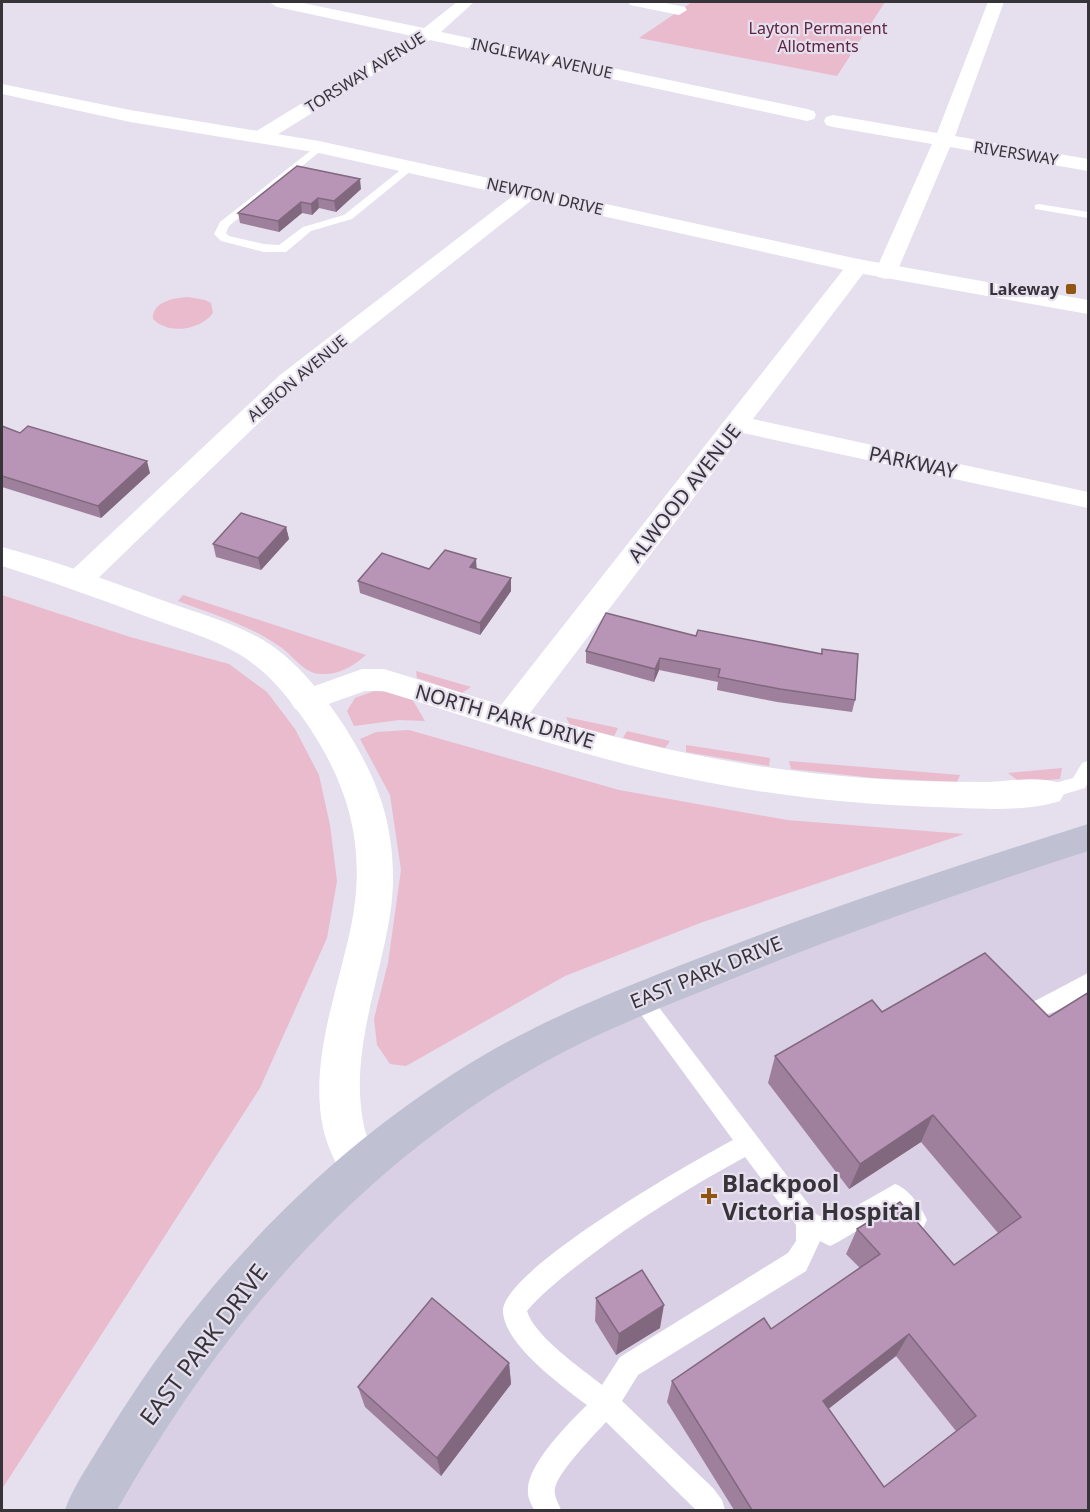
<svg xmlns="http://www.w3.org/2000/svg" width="1090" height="1512" font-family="'Noto Sans',sans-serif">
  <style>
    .built { fill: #d9d0e6 }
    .green { fill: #e9bbcd }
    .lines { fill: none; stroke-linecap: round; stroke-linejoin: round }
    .lane { fill: #fff; fill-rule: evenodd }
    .street { fill: #fff; fill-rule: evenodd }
    .secondary { fill: #fff; fill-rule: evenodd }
    .primary { fill: #bfc0d1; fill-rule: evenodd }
    .wall { fill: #9e809d; fill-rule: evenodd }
    .shaded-wall { fill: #81687f }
    .building { fill: #b895b6; stroke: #81687f; stroke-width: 1.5; fill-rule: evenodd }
    .poi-dot { fill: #905611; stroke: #e5dfee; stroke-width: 2 }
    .labels { text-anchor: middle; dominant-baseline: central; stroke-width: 4.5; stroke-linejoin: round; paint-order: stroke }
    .far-park-label { font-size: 16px; fill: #5e2440; stroke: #e5dfee }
    .far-street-label { font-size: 16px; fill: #363339; stroke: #e5dfee }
    .far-poi-label { font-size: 16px; font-weight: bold; fill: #363339; stroke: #e5dfee; text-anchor: end }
    .street-label { font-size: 20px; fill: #363339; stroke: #e5dfee }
    .near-poi-label { font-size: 24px; font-weight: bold; fill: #363339; stroke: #e5dfee; text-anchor: start }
    .near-street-label { font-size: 24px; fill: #363339; stroke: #e5dfee }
  </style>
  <rect width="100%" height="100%" fill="#e5dfee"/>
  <path class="built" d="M1082 840 1088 842V1510H90L118 1460 233 1296 509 1061Z"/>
  <path class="green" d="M692 2H885L837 76 639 38Z
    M188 297 205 300 211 303 213 313C201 330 168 335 153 319 152 301 175 298 188 297Z
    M2 595 130 637 229 664 267 692 295 729 319 775 330 825 337 881 327 938 260 1088 2 1489Z
    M183 595 366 655C352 667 339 675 320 674 303 673 293 655 279 646 249 625 212 614 178 601Z
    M416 671 471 687 462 693 417 678Z
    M374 691 392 692 411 697 425 721 399 720 354 726 347 711 355 698Z
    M566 717 618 728 614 736 570 725Z
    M409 730 619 790 787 820 964 834 700 923 565 976 406 1066 390 1064 377 1045 374 1019 388 963 401 870 390 795 360 739 376 732Z
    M627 731 670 741 665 748 623 738Z
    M686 745 770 758 769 766 686 752Z
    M789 761 960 775 957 782 874 778 791 769Z
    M1062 768 1060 779 1020 782 1008 773Z"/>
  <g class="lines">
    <path class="lane" d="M319 144 324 147 323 149 229 226 226 233 229 236 264 244 279 245 303 227 344 215 408 164H416L417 166 352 219 311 231 286 252H264L221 241 214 234 220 222Z
      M1039 204 1088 212V218L1035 209V205Z
      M1088 761V783L1085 788 1048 799 1041 797 1039 792 1041 787 1073 778 1082 763Z
      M1088 973V992C1074 1000 1049 1020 1033 1014L1029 1008 1033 1002Z
      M641 990 648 993 816 1214 830 1221 895 1184C909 1189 921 1206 927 1220L923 1228 915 1232 907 1228 892 1210 838 1242 830 1246 820 1241 806 1271 638 1375 622 1401 713 1488 722 1500 725 1510H696L606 1422C594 1435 558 1472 555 1488 553 1496 559 1504 561 1510H534C532 1505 528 1499 528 1493 525 1466 569 1423 587 1405 562 1386 505 1345 503 1312 500 1271 695 1160 733 1140L634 1005 631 999 634 993ZM745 1157 796 1225V1241L788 1253 620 1357 602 1385C582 1369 534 1336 527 1311 544 1291 565 1275 586 1259 636 1220 690 1187 745 1157Z"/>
    <path class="street" d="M269 2H298L424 28 457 2H474L441 32 807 109 814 111 816 115 814 119 807 121 430 40 267 141H253L250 137 253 133 412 36 277 7Z
      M628 2H660L685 7 687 10 679 15 630 5Z
      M988 2H1004L955 136 1088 159V171L950 147 897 272 894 277 886 279 878 277 875 272 932 144 833 127 826 125 824 121 826 117 833 115 937 133Z
      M530 186 537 188 540 192 537 196 298 385 89 587 79 590 69 587 64 580 69 573 280 375 523 188Z
      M858 259 866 261 869 266 753 419 1088 492V508L743 433 530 713C639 746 750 770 865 778 906 781 947 782 988 782 1011 781 1037 776 1060 783L1065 792 1060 801C1024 813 972 808 933 807 835 804 736 791 641 768 554 747 469 717 383 691H365L306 712 295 709 290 701 295 693 362 669H384L501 705 850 261Z"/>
    <path class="secondary" d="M2 84 130 110 319 141 858 259 1088 300V314L858 273 319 153 130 122 2 94Z
      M2 547C59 562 115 583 170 603 204 615 241 625 271 645 317 677 365 749 382 803 393 838 396 879 390 915 379 985 349 1055 364 1126 367 1141 375 1154 381 1168L375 1182 360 1188 345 1182C337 1165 327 1147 323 1128 310 1066 334 1000 348 940 369 854 352 786 300 714 283 691 264 669 239 654 213 639 184 630 156 620 105 601 53 582 2 566Z"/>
    <path class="primary" d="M1088 824V851C965 891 842 934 722 983 650 1012 578 1040 512 1081 342 1184 214 1338 117 1510H65C72 1490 84 1472 95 1454 119 1414 145 1374 173 1337 258 1224 362 1127 484 1055 551 1016 623 988 694 960 824 909 955 866 1088 824Z"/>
  </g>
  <path class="wall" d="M361 189 336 212 319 208 312 215 302 213 279 232 240 223 238 213Z
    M2 426 20 433 150 473 101 518 2 487Z
    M286 527 289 539 261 570 216 557 213 544Z
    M476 559V568L511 591 480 635 360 593 358 581 429 569Z
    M822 649 855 700 852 712 777 702 717 690 718 682 659 670 654 682 586 663V651L821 654Z
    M985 953 1089 1510H734L667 1402 672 1381 771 1329 860 1268 846 1254 857 1229 954 1265 998 1233 921 1142 849 1189 768 1083 775 1056 882 1012ZM896 1356 956 1431 884 1487 828 1409Z
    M596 1298 660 1328 616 1355 595 1321Z
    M509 1363 511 1384 441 1476 365 1407 358 1387Z"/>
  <path class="shaded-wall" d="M360 179 361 189 336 212 334 201Z
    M318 198 319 208 312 215 311 204Z
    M301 202 302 213 279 232 278 221Z
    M147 461 150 473 101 518 98 506Z
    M286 527 289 539 261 570 258 558Z
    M476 559 477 572 470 567Z
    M511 578V591L480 635V623Z
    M660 658 659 670 654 682 655 669Z
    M933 1115 921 1142 849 1189 860 1164Z
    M664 1305 660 1328 616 1355 619 1334Z
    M909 1334 896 1356 813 1421 823 1401Z
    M509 1363 511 1384 441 1476 437 1458Z"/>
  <path class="building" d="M297 166 360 179 334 201 318 198 311 204 301 202 278 221 238 213Z
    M2 426 20 433 28 426 147 461 98 506 2 476Z
    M241 513 286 527 258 558 213 544Z
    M445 550 476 559 470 567 511 578 480 623 358 581 382 553 429 569Z
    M606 613 696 636 698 630 822 654V649L858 654 855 700 780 689 718 677 720 669 660 658 655 669 586 651Z
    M985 953 1049 1017 1089 992V1510H752L672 1381 764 1318 771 1329 880 1254 857 1229 900 1202 954 1265 1021 1217 933 1115 860 1164 775 1056 872 1000 882 1012ZM909 1334 976 1416 884 1487 823 1401Z
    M642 1270 664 1305 619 1334 596 1298Z
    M432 1298 509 1363 437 1458 358 1387Z"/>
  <g class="poi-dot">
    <rect x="1065" y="283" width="12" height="12" rx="3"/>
    <path d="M706 1187h6v6h6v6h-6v6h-6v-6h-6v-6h6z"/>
  </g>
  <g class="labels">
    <g class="far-park-label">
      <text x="818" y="28">Layton Permanent<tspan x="818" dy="18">Allotments</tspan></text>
    </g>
    <g class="far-street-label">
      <text transform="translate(542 58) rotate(12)">INGLEWAY AVENUE</text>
      <text transform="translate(365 72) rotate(-32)">TORSWAY AVENUE</text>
      <text transform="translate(1016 153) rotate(9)">RIVERSWAY</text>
      <text transform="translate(545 196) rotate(13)">NEWTON DRIVE</text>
      <text transform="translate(297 378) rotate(-40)">ALBION AVENUE</text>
    </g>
    <g class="far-poi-label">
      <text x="1059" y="289">Lakeway</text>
    </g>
    <g class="street-label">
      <text transform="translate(913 462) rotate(12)">PARKWAY</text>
      <text transform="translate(684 493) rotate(-52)">ALWOOD AVENUE</text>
      <text transform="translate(505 716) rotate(16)">NORTH PARK DRIVE</text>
      <text transform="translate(706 972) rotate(-22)">EAST PARK DRIVE</text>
    </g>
    <g class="near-poi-label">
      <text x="722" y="1182">Blackpool<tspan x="722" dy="28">Victoria Hospital</tspan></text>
    </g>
    <g class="near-street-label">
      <text transform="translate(203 1344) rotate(-53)">EAST PARK DRIVE</text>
    </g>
  </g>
  <rect width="1090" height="1512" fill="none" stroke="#363339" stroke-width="6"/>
</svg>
